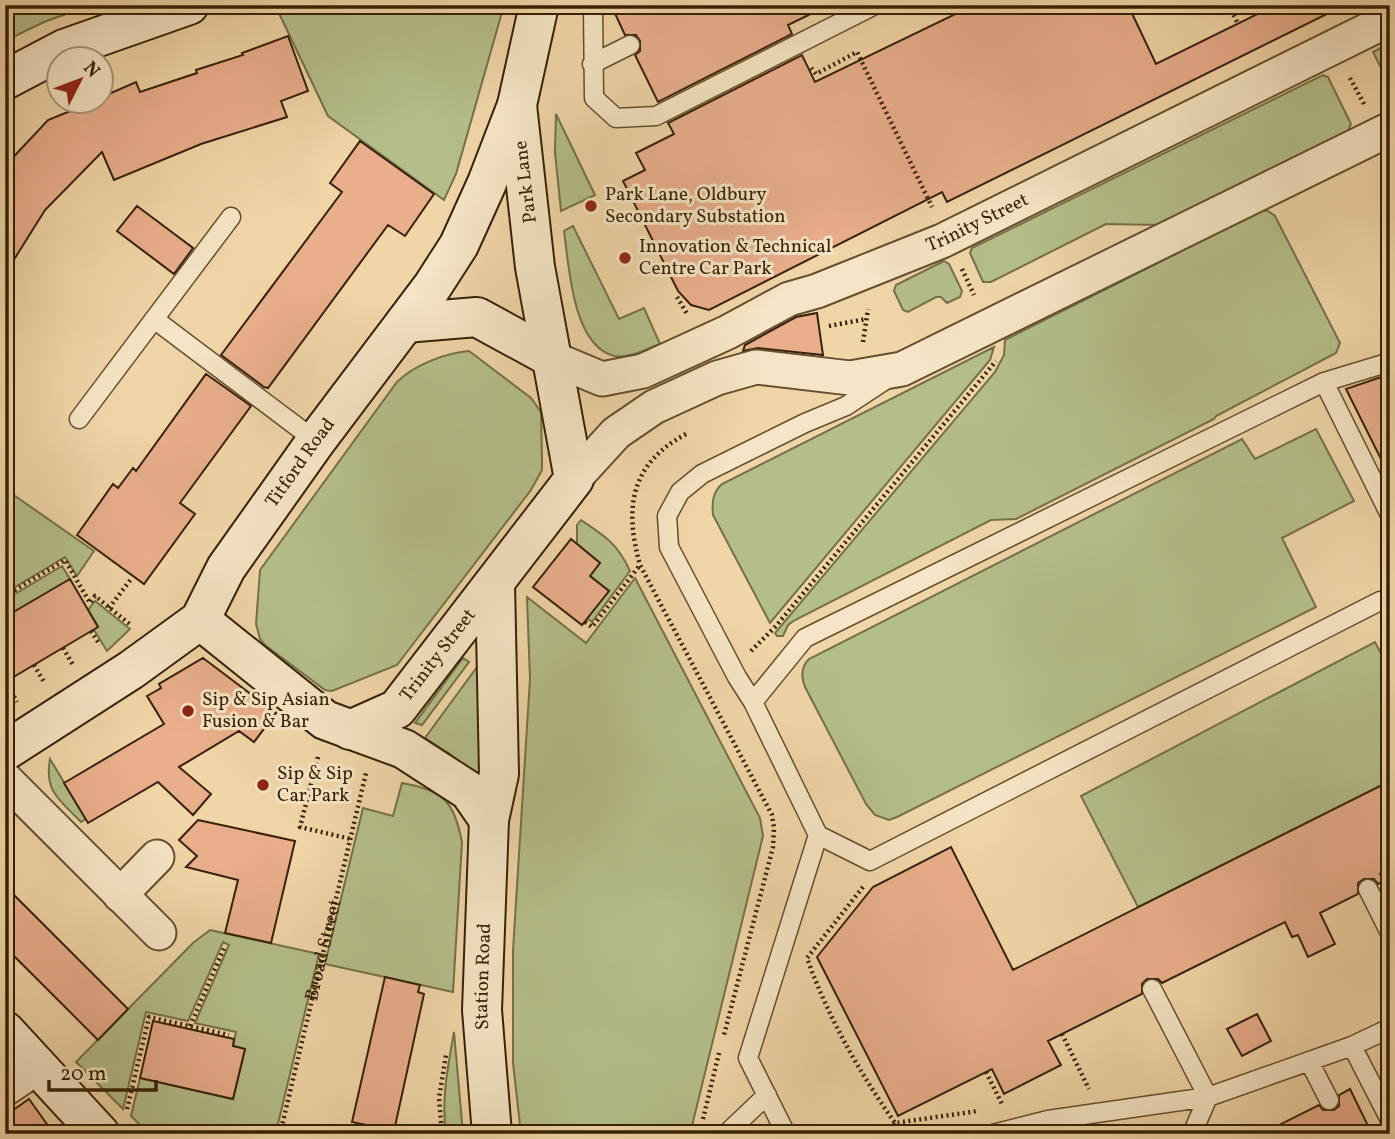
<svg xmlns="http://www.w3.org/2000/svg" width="1395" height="1139" font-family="Vollkorn,serif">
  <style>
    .green { fill: #b4be8b; stroke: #757048; stroke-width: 2 }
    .building { fill: #e9ae8c; stroke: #362105; stroke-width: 2 }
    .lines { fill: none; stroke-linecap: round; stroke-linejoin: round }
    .service-casing { stroke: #644e2d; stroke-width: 21 }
    .minor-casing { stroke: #644e2d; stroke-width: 37 }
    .secondary-casing { stroke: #362105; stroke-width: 42 }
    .path { stroke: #362105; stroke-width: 4.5; stroke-dasharray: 2 3.5; stroke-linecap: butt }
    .service { stroke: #f5e4c5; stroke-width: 18 }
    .minor { stroke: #f5e4c5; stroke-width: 33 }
    .secondary { stroke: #f5e4c5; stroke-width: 38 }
    .poi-dot { fill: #8f2418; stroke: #f5e4c5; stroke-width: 2.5 }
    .labels { text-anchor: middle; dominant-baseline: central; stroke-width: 6; stroke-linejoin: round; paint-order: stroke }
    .street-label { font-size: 19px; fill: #362105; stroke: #f5e4c5 }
    .poi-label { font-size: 19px; fill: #362105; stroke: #f5e4c5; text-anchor: start }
  </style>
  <rect width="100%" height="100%" fill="#f0d5a6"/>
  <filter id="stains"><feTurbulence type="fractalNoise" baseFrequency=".00286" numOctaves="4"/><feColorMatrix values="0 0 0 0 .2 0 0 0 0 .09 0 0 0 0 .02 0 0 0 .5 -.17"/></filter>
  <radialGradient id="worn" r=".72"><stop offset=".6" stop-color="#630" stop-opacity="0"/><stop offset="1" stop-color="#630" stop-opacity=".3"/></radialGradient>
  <path class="green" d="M5 5H91L44 22 5 41Z
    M290 5H504L456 174 444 200 328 116 277 9Z
    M1390 43V86L1373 52Z
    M1323 75 1328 77 1351 124 1348 131 1161 225 1106 224 991 282H983L970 253 972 248Z
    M556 114 595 195 561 211 555 152Z
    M1261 211H1268L1275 216 1340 343 1336 353 1216 416 1214 419 1016 519 991 520 795 620 788 625 783 636H777L775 633 995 372 1004 355 1005 340Z
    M573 226 619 319 644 308 660 344C646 349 629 359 614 356 572 345 569 265 564 231Z
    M944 261 949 264 962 291 960 297 947 303 941 297H936L908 312 903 310 894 291 896 285Z
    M994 347 990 360 770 623 713 515C712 503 712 493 722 484Z
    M469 351 531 398 541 412 542 460V470L531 490 397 665 332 691 325 690 265 645 260 639 256 624 260 570 397 382C414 365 445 353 469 351Z
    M1316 429 1354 501 1282 538 1316 607 897 817 889 820 875 815 866 804 805 687C801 677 801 667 809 659L1242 439 1255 459Z
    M5 489 94 551 77 576 65 557 5 593Z
    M581 520C606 537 617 543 630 571L592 622 587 618 609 591 590 576 600 563 577 544V525Z
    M62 566 70 579 5 617V600Z
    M635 578 760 818 763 836 690 1134H521L513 1063V950L530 679 527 597 586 643Z
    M95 601 130 629 107 651 94 630 98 626 88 610Z
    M1375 642 1390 671V781L1138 907 1081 796Z
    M463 658 469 662 422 725 415 723Z
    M480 663 484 783 450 754 425 738Z
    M50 759 86 819 81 822C60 800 44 792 50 759Z
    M402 783C444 790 454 802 462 842L453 992 325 964 363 808 393 816Z
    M210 930 319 954 277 1128 274 1134H149L131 1116 140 1078 233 1099 245 1049 233 1046 236 1032 195 1023 229 945 223 942 188 1021 146 1012 123 1109 76 1062 193 943Z
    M454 1032 463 1134H446C441 1099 448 1066 454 1032Z"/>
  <path class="building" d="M611 5H829L788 25 792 34 658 102 635 55 640 51V41L636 35H625Z
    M974 5H1128L1156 64 1276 5H1345L947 202 942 192 709 310 691 305 678 291 623 181 645 170 636 153 674 134 668 123 802 55 815 82Z
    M288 36 308 91 281 101 287 117 201 144 114 180 102 152 45 210 5 274V166L48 120 92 102H102V97L136 82 140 92 197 73 196 70 243 55 242 53Z
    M360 141 434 194 405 236 388 225 268 388 264 387 221 355 342 192 330 183Z
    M137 206 193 248 174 274 117 231Z
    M817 313 823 355 758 348 743 351 745 345 796 317Z
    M206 374 251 406 180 503 195 514 144 584 77 535 113 484 118 488 133 468 136 471Z
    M1390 374V477L1346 389Z
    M571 539 600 563 590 576 609 591 582 625 533 587Z
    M70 579 98 627 5 682V617Z
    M203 658 276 713 254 742 239 731 179 767 211 794 193 815 158 782 88 823 64 783 164 724 147 696 161 688 159 684Z
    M1390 781V869L1380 874 1384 881 1378 884 1374 879H1364L1358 883V894L1320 913 1335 944 1308 957 1298 935 1292 937 1285 922 1162 983 1158 979H1147L1142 984V994L1048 1041 1061 1065 1004 1094 992 1069 898 1116 817 957 873 887 951 847 1013 970Z
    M198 820 295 841 271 943 225 933 238 880 186 867 197 856 179 840Z
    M5 886 128 1009 98 1040 5 947Z
    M385 977 420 985 418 992 424 994 394 1131 352 1122Z
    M1257 1014 1271 1041 1242 1056 1227 1029Z
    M153 1021 234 1039 233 1046 245 1049 233 1099 140 1078Z
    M1350 1089 1372 1134H1261L1319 1105 1323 1110H1334L1339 1106V1095Z
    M29 1099 54 1134H5V1116Z"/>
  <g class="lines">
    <g class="service-casing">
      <path id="service" d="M593 5 594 98 616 118 656 116 875 5
        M592 64 630 45
        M154 319 316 441
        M1390 362 1324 382 1390 515
        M887 379 846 406 805 423 702 474 680 492 667 516 669 547 737 677 753 702 818 835 870 861 1380 601 1390 605
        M79 419 231 217
        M753 702 805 638 1324 382
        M1368 889 1390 933
        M1152 989 1208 1097 1192 1134
        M1352 1046 1390 1120
        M1309 1061 1329 1100
        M726 1134 767 1095
        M786 1134 748 1058 818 835
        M993 1134 1048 1120 1208 1097 1352 1046 1390 1028"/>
    </g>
    <g class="minor-casing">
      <g id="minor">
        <path id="s2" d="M554 359 602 379 643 371 728 332 789 299 817 291 942 241 1390 19"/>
        <path d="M574 479 616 433 654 407 717 378 756 367 850 378 902 369 1390 129"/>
        <path d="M5 779 159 933"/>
        <path d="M120 895 157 857"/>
        <path d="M5 1089 39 1066"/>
      </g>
    </g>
    <g class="secondary-casing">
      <g id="secondary">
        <path d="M5 80 64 49 189 5"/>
        <path d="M405 323 477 317 554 359"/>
        <path d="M200 620 325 720 404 749 469 791 489 820"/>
        <path id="s3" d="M350 730 397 709 574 479 535 267 517 105 539 5"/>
        <path id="s4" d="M5 751 131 670 200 620 226 568 316 441 432 287 459 245 487 183 517 105"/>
        <path d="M5 1031 100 1134"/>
        <path id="s5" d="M492 1134 482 1010 489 820 499 774 495 583"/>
      </g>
    </g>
    <g class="path">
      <path d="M1229 5 1238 24"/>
      <path d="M811 68 816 74 857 52 932 207"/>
      <path d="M1350 78 1364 104"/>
      <path d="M962 269 974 295"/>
      <path d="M677 297 687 314"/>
      <path d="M829 326 866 319"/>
      <path d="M863 342 868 309"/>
      <path d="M686 434C630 464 624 508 640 565L772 815 774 828 773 847 724 1035"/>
      <path d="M5 596 65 560 90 603 95 596 132 626"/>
      <path d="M109 608 131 579"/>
      <path d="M585 622 592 627 640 565"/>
      <path d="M91 631 100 645"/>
      <path d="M63 648 73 665"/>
      <path d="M751 651 776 626 996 361"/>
      <path d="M34 665 44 682"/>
      <path d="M6 682 17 702"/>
      <path d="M318 757 300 827 351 839"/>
      <path d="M863 887 807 958C828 1017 859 1072 895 1123L978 1111"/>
      <path d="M190 1026 225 946"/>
      <path d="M1062 1034 1089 1089"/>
      <path d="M986 1072 1002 1104"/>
      <path d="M127 1109 149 1017 229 1035"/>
      <path d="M703 1119 719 1053"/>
      <path id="s1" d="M280 1134 366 773"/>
      <path d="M442 1134 439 1098 446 1055"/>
      <path d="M889 1134 895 1123"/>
    </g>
    <use href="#service" class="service"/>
    <use href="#minor" class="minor"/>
    <use href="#secondary" class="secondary"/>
  </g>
  <g class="poi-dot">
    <circle cx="591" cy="206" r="7"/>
    <circle cx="625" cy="258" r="7"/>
    <circle cx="188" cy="711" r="7"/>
    <circle cx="263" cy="785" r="7"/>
  </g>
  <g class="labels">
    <g class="street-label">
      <text transform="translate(526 182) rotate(-97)">Park Lane</text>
      <text stroke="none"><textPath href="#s2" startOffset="460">Trinity Street</textPath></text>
      <text stroke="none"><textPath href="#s4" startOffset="422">Titford Road</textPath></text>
      <text stroke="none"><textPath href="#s3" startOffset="119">Trinity Street</textPath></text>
      <text stroke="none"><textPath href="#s1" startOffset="189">Broad Street</textPath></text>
      <text stroke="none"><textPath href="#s5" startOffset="158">Station Road</textPath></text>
    </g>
    <g class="poi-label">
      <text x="605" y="195">Park Lane, Oldbury<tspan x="605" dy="22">Secondary Substation</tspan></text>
      <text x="639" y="247">Innovation &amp; Technical<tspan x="639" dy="22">Centre Car Park</tspan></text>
      <text x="202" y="700">Sip &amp; Sip Asian<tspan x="202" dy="22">Fusion &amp; Bar</tspan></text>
      <text x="277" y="774">Sip &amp; Sip<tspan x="277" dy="22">Car Park</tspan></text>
    </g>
  </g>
  <rect width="1395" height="1139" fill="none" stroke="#f0d5a6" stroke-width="28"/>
  <rect x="7" y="7" width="1381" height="1125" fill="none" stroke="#362105" stroke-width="3.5"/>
  <rect x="14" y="14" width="1367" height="1111" fill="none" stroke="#362105" stroke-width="2"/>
  <g transform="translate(80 80) rotate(48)"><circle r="33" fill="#f5e4c5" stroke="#a99678" stroke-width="2"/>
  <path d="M0-5L12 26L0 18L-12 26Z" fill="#8f2418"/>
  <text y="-10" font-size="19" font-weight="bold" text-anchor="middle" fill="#362105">N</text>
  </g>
  <path d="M49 1080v10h107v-10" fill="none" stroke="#362105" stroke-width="3.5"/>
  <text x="60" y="1080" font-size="21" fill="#362105" stroke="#f5e4c5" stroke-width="5" paint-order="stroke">20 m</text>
  <rect width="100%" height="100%" filter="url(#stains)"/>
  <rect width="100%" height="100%" fill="url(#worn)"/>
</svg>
